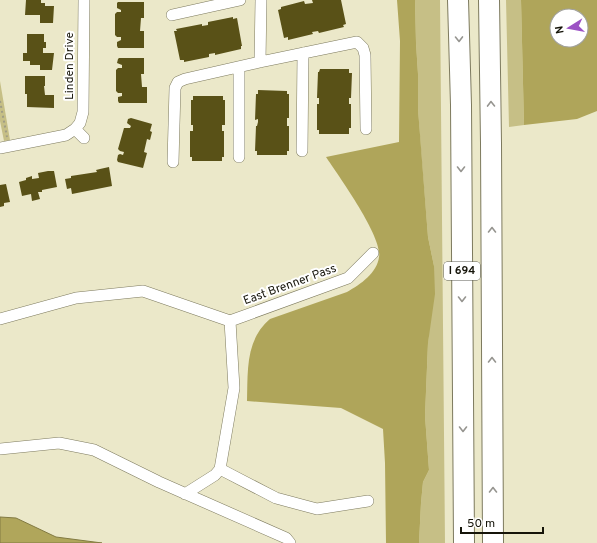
<svg xmlns="http://www.w3.org/2000/svg" width="597" height="543" font-family="Overpass,sans-serif">
  <style>
    .green { fill: #c6bf86 }
    .forest { fill: #afa55a; fill-rule: evenodd }
    .water { fill: #b0a65b; stroke: #827a42 }
    .building { fill: #595117 }
    .lines { fill: none; stroke-linecap: round; stroke-linejoin: round }
    .minor-casing { stroke: #7d7a5e; stroke-width: 12 }
    .motorway-casing { stroke: #7d7a5e; stroke-width: 22 }
    .path { stroke: #a09d85; stroke-width: 2; stroke-dasharray: 2 3; stroke-linecap: butt }
    .minor { stroke: #fff; stroke-width: 11 }
    .motorway { stroke: #fff; stroke-width: 20 }
    .oneway { stroke: #969590 }
    .labels { text-anchor: middle; dominant-baseline: central; stroke-width: 4; stroke-linejoin: round; paint-order: stroke }
    .shield { fill: #fff; stroke: #5b5a53; stroke-width: 1 }
    .shield-label { font-size: 11px; font-weight: bold; fill: #151409 }
    .street-label { font-size: 12px; fill: #151409; stroke: #fff }
  </style>
  <rect width="100%" height="100%" fill="#ebe8c9"/>
  <path class="green" d="M415 0H440L445 543H419L421 503 423 482 429 470 425 416 428 343 434 266 428 237 421 150 418 109V74L416 43Z
    M506 0H521L524 125 509 127Z
    M0 81 10 140 4 141 0 121Z"/>
  <path class="forest" d="M397 0H415L416 43 418 74V109L428 237 434 266 435 294 428 343 425 416 429 470 423 482 421 503 419 543H386L385 463 383 429 341 408 247 401C248 372 245 340 270 319L347 292C361 284 377 273 379 257 383 237 338 175 326 157L399 142 400 41Z
    M521 0H597V111L577 119 524 125ZM557 16H581V40H557Z"/>
  <path class="water" d="M0 517 16 518 56 537 102 543H0Z"/>
  <path class="building" d="M26 0H41V3H45V6H54L53 23H40V15H25Z
    M312 0H341L346 24 343 25 344 27 319 33 318 31 312 32 313 34 288 40V37L284 38 278 10 281 9V7L304 1 305 4 313 3Z
    M118 2H144V18H141L140 31H144V48H118L117 46V42L121 40V37H117L115 35V14L117 12H121V10L117 8V3Z
    M233 17V19L237 18 242 46H241V49L215 55V53L209 54V57L184 62V60H180L174 31H177L176 29 202 24V26L208 25V22Z
    M27 34H44V42H46V48H43V53H54L52 70H40V65H30V61H23V53H27Z
    M119 58H144V74H141L142 87H147V103H119L118 101V97L122 96V93H118L116 91V70L118 68H122V65L117 63 118 59Z
    M320 69H349V73H352L351 98H349V104H351V128H349V134H319V130H317V104H319V98H317L318 72H319Z
    M25 76H45V86H44L45 95H54V108L27 107V94H25Z
    M258 90 287 91V94H289V118H287V126H289V151H287V155H257V151H255L256 126H257L258 122V119L255 120 256 94H258Z
    M193 96H223V100H225V125H222V131H224V157H222V161H192V157H190V131H193V125H191V100H193Z
    M131 118 152 124 150 131 152 132 150 140 147 139 144 152 147 153 143 168 118 162 117 160 118 155 120 154 123 155 124 152 120 151 118 149 124 128H130L131 126 127 123 128 119Z
    M109 167 112 186 72 194 71 188 67 189 65 179 71 178V176L97 172 96 170 100 169Z
    M48 171H54L57 187 42 190V192H38L40 199 32 201 31 194 22 196 19 182 26 180V178L32 176V179L39 178 38 173Z
    M6 184 10 202 4 203V206L0 207V185Z"/>
  <g class="lines">
    <g class="minor-casing">
      <path id="minor" d="M172 15 240 0
        M260 62 261 0
        M239 67V157
        M75 129 80 123 83 112 84 0
        M0 148 66 135 75 129 84 138
        M302 151 303 53
        M173 162 175 88 178 82 185 79 260 62 357 42 363 48 365 55 366 129
        M0 319 76 298 143 291 230 321
        M230 321 348 278 373 253
        M0 449 59 443 94 450 159 482 286 538 290 543
        M220 469 276 498 317 509 368 501
        M185 494 215 475 220 469 234 388 230 321"/>
    </g>
    <g class="motorway-casing">
      <path id="motorway" d="M458 0 461 105 464 543
        M489 0 491 143 493 543"/>
    </g>
    <path class="path" d="M0 101 7 137"/>
    <use href="#minor" class="minor"/>
    <use href="#motorway" class="motorway"/>
  </g>
  <defs><path id="oneway-chevron" d="M-2-3.5L2.5 0L-2 3.5" fill="none" stroke-width="1.6" stroke-linecap="round" stroke-linejoin="round"/></defs>
  <g class="oneway">
    <use href="#oneway-chevron" transform="translate(459 39) rotate(89)"/>
    <use href="#oneway-chevron" transform="translate(491 104) rotate(-91)"/>
    <use href="#oneway-chevron" transform="translate(461 169) rotate(90)"/>
    <use href="#oneway-chevron" transform="translate(492 230) rotate(-90)"/>
    <use href="#oneway-chevron" transform="translate(462 299) rotate(90)"/>
    <use href="#oneway-chevron" transform="translate(492 360) rotate(-90)"/>
    <use href="#oneway-chevron" transform="translate(463 429) rotate(90)"/>
    <use href="#oneway-chevron" transform="translate(493 490) rotate(-90)"/>
  </g>
  <g class="labels">
    <rect class="shield" x="444" y="262" width="36" height="18" rx="3"/>
    <g class="shield-label">
      <text x="462" y="271">I 694</text>
    </g>
    <g class="street-label">
      <text transform="translate(70 66) rotate(-90)">Linden Drive</text>
      <text transform="translate(290 285) rotate(-20)">East Brenner Pass</text>
    </g>
  </g>
  <g transform="translate(569 28) rotate(259)"><circle r="19" fill="#ffffff" stroke="#a1a19d"/>
  <path d="M0-3L7 15L0 10L-7 15Z" fill="#9b51c4"/>
  <text y="-6" font-size="11" font-weight="bold" text-anchor="middle" fill="#151409">N</text>
  </g>
  <path d="M461 527v6h82v-6" fill="none" stroke="#151409" stroke-width="2"/>
  <text x="467" y="527" font-size="12" fill="#151409" stroke="#ffffff" stroke-width="3" paint-order="stroke">50 m</text>
</svg>
